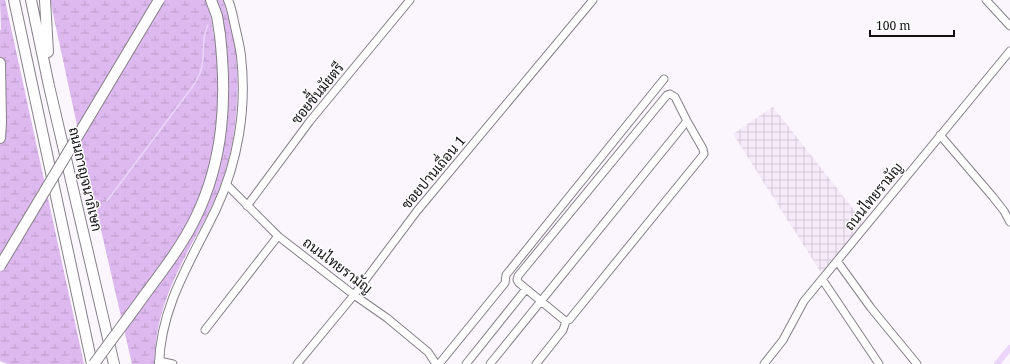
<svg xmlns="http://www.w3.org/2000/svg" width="1010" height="364" font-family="'Noto Serif',Sarabun,serif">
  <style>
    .industrial { fill: url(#industrial-grid) }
    .wetland { fill: url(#wetland-marsh) }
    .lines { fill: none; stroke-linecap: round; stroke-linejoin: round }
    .stream { stroke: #edd5f9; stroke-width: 1.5 }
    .canal { stroke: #edd5f9; stroke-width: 6 }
    .minor-casing { stroke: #858088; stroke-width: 9 }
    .major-casing { stroke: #858088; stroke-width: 10 }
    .highway-casing { stroke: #858088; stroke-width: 12 }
    .minor { stroke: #fff; stroke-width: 7 }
    .major { stroke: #fff; stroke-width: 8 }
    .highway { stroke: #fff; stroke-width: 10 }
    .highway-bridge-casing { stroke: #858088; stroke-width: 12; stroke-linecap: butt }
    .highway-bridge { stroke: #fff; stroke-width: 10 }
    .labels { text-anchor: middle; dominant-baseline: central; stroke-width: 3; stroke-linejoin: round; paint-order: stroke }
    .street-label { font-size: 14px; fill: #110f12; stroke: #fff }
  </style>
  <defs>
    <pattern id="industrial-grid" width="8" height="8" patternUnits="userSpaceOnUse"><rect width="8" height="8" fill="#f5eafa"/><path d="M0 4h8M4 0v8" fill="none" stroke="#d1c8d5"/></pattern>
    <pattern id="wetland-marsh" width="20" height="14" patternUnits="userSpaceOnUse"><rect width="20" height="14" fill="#ddb9ef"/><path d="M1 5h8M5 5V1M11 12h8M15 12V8" fill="none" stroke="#bd9ecc"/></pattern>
  </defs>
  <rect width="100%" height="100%" fill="#fbf5fe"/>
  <path class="industrial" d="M773 107 865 224 825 273 820 271 733 134Z"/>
  <path class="wetland" d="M0 0H5L84 364H8L0 361V30H1Z
    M50 0H206L211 17 214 37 224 35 216 0H223C228 17 234 35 236 53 240 97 236 145 220 187 210 213 194 238 182 263 171 284 161 310 157 334 155 344 155 354 154 364H132L80 139Z"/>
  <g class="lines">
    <path class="stream" d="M107 201 193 86C197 80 201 74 202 66 205 52 201 38 208 25"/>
    <path class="canal" d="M997 364 1010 348"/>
    <g class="minor-casing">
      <path id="minor" d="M986 0 1010 26
        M670 94 675 97 687 121 703 149 704 154 569 320 566 321 564 320 519 283 517 280 518 276 667 95Z
        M940 135 993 197 1004 211 1010 222
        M226 184 278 236 354 295 387 318 428 352 436 364
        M247 206 310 121 410 0
        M837 261 871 308 917 364
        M822 279 879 364
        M205 330 278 236
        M159 361 173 364
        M297 364 354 295 417 211 593 0
        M439 364 505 283 506 275 664 79
        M466 364 526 289
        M490 364 687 121
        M536 364 563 330 566 321
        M764 364 783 340 804 301 1010 51"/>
    </g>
    <g class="major-casing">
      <path id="major" d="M159 364C161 305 191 261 216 209 238 162 247 108 241 56 240 46 237 36 235 26 233 18 232 9 228 0"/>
    </g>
    <g class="highway-casing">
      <path id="highway" d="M14 0 92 364
        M31 0 49 86 114 364
        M45 0 48 52
        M211 0 217 16 220 35
        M0 63 1 123 0 138"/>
    </g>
    <use href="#minor" class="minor"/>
    <use href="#major" class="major"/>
    <use href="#highway" class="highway"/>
    <g class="highway-bridge-casing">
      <path id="highway-bridge" d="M0 266 159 0
        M94 364C111 340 129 317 146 293 164 269 183 244 196 217 224 159 227 98 220 35"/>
    </g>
    <use href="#highway-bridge" class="highway-bridge"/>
  </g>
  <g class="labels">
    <g class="street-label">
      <text transform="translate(317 93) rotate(-51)">ซอยชื้นมัยตรี</text>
      <text transform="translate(433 172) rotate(-50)">ซอยปานเถื่อน 1</text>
      <text transform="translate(86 179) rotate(77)">ถนนกาญจนาภิเษก</text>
      <text transform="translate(873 196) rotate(-51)">ถนนไทยรามัญ</text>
      <text transform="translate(338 265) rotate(37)">ถนนไทยรามัญ</text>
    </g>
  </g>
  <path d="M870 30v6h84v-6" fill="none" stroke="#110f12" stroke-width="2"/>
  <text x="876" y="30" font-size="12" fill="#110f12" stroke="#ffffff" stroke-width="3" paint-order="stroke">100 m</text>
</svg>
